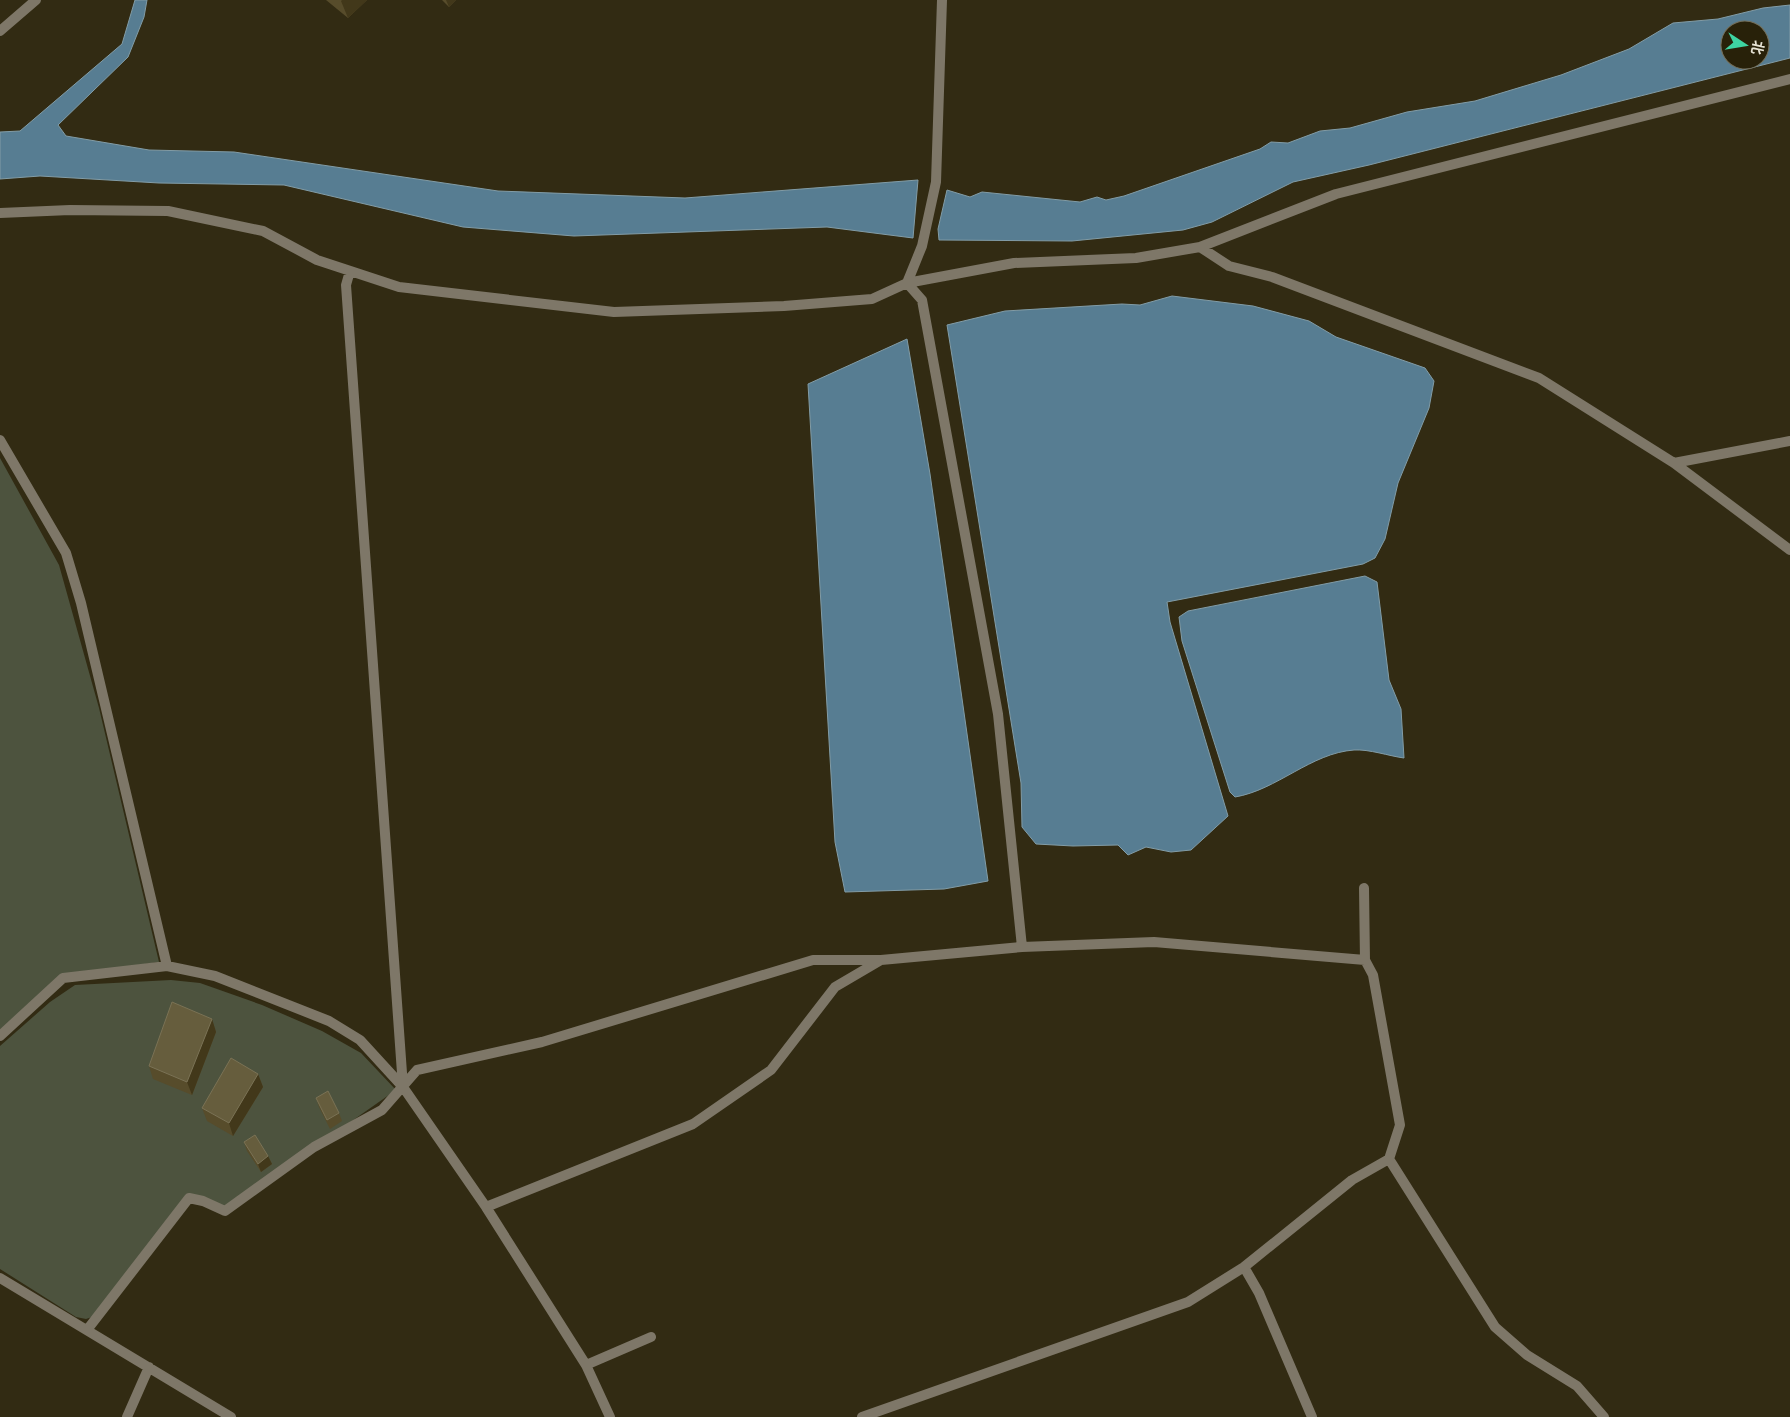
<svg xmlns="http://www.w3.org/2000/svg" width="1790" height="1417" font-family="'Work Sans','Noto Sans SC',sans-serif">
  <style>
    .green { fill: #4d533e }
    .water { fill: #577d92; stroke: #829ca6; fill-rule: evenodd }
    .lines { fill: none; stroke-linecap: round; stroke-linejoin: round }
    .street { stroke: #7e7768; stroke-width: 10 }
    .wall { fill: #574c2b }
    .shaded-wall { fill: #42381a }
    .building { fill: #665d3d; stroke: #7a7255 }
  </style>
  <rect width="100%" height="100%" fill="#322b13"/>
  <path class="green" d="M0 458 59 565 99 708 159 962 61 976 0 1031Z
    M171 980 200 983 262 1005 322 1031 361 1053 396 1090 225 1210 188 1196 95 1316 86 1319 76 1317 0 1269V1046L50 1002 75 985Z"/>
  <path class="water" d="M135 0H147L144 17 128 57 58 125 66 136 149 150 234 152 498 191 685 198 918 180 913 238 827 227 574 236 463 227 284 185 159 183 40 176 0 179V132L20 131 122 44Z
    M1790 5V58L1369 165 1293 182 1212 222 1183 230 1072 241 939 240 938 229 947 190 970 197 982 192 1080 202 1097 197 1106 200 1124 196 1260 149 1271 142 1288 143 1320 131 1350 128 1407 112 1475 101 1561 75 1629 49 1673 23 1718 19 1763 8ZM1730 30H1760V60H1730Z
    M1172 296 1253 306 1309 321 1336 337 1425 368 1434 381 1429 408 1398 483 1385 539 1375 558 1363 564 1167 602 1170 622 1228 816 1191 850 1171 852 1146 847 1128 855 1118 845 1073 846 1036 844 1022 827 1021 783 947 325 1005 311 1122 304 1140 305Z
    M907 339 930 474 988 881 944 889 845 892 835 842 808 384Z
    M1365 576 1377 582 1389 680 1401 709 1404 758C1389 756 1369 749 1354 750 1311 753 1277 790 1235 797L1230 792 1182 641 1179 617 1188 611Z"/>
  <g class="lines">
    <path class="street" d="M0 31 36 0
      M0 213 70 210 168 211 263 231 317 260 399 287 614 312 784 306 872 299 907 283 922 246 936 182 942 0
      M1200 247 1229 266 1272 277 1539 378 1674 463 1790 550
      M350 271 346 285 403 1087
      M907 283 1014 263 1136 258 1200 247 1336 194 1790 79
      M907 283 922 300 998 714 1022 947
      M0 440 66 553 81 603 167 966
      M1674 463 1790 441
      M1364 888 1365 961
      M0 1036 63 978 167 966 215 976 329 1021 360 1040 403 1087 486 1207 586 1365 610 1417
      M1389 1159 1495 1327 1527 1355 1577 1386 1604 1417
      M486 1207 693 1124 771 1070 835 987 881 960 1022 947 1154 942 1365 960 1373 975 1400 1125 1389 1159 1352 1180 1244 1267 1188 1302 862 1417
      M1244 1267 1259 1293 1312 1417
      M0 1278 231 1417
      M87 1330 189 1198 203 1201 225 1211 314 1147 382 1110 417 1070 542 1042 813 960H880
      M586 1365 651 1337
      M127 1417 149 1367"/>
  </g>
  <path class="wall" d="M326 0H367L348 18Z
    M442 0H456L449 7Z
    M212 1019 216 1032 192 1095 153 1079 149 1066Z
    M258 1074 263 1087 233 1136 207 1121 202 1108Z
    M316 1098 339 1113 342 1121 330 1129 319 1107Z
    M244 1142 268 1156 272 1164 261 1172 247 1151Z"/>
  <path class="shaded-wall" d="M342 0H367L348 18 341 1Z
    M446 0H456L449 7Z
    M212 1019 216 1032 192 1095 187 1082Z
    M258 1074 263 1087 233 1136 229 1123Z
    M268 1156 272 1164 261 1172 258 1164Z"/>
  <path class="building" d="M172 1002 212 1019 187 1082 149 1066Z
    M231 1058 258 1074 229 1123 202 1108Z
    M328 1091 339 1113 327 1120 316 1098Z
    M255 1135 268 1156 258 1164 244 1142Z"/>
  <g transform="translate(1745 45) rotate(102)"><circle r="24" fill="#282109" stroke="#746f5a"/>
  <path d="M0-4L9 19L0 12L-9 19Z" fill="#3ed4a2"/>
  <text y="-8" font-size="14" font-weight="bold" text-anchor="middle" fill="#e7e3d4">北</text>
  </g>
</svg>
